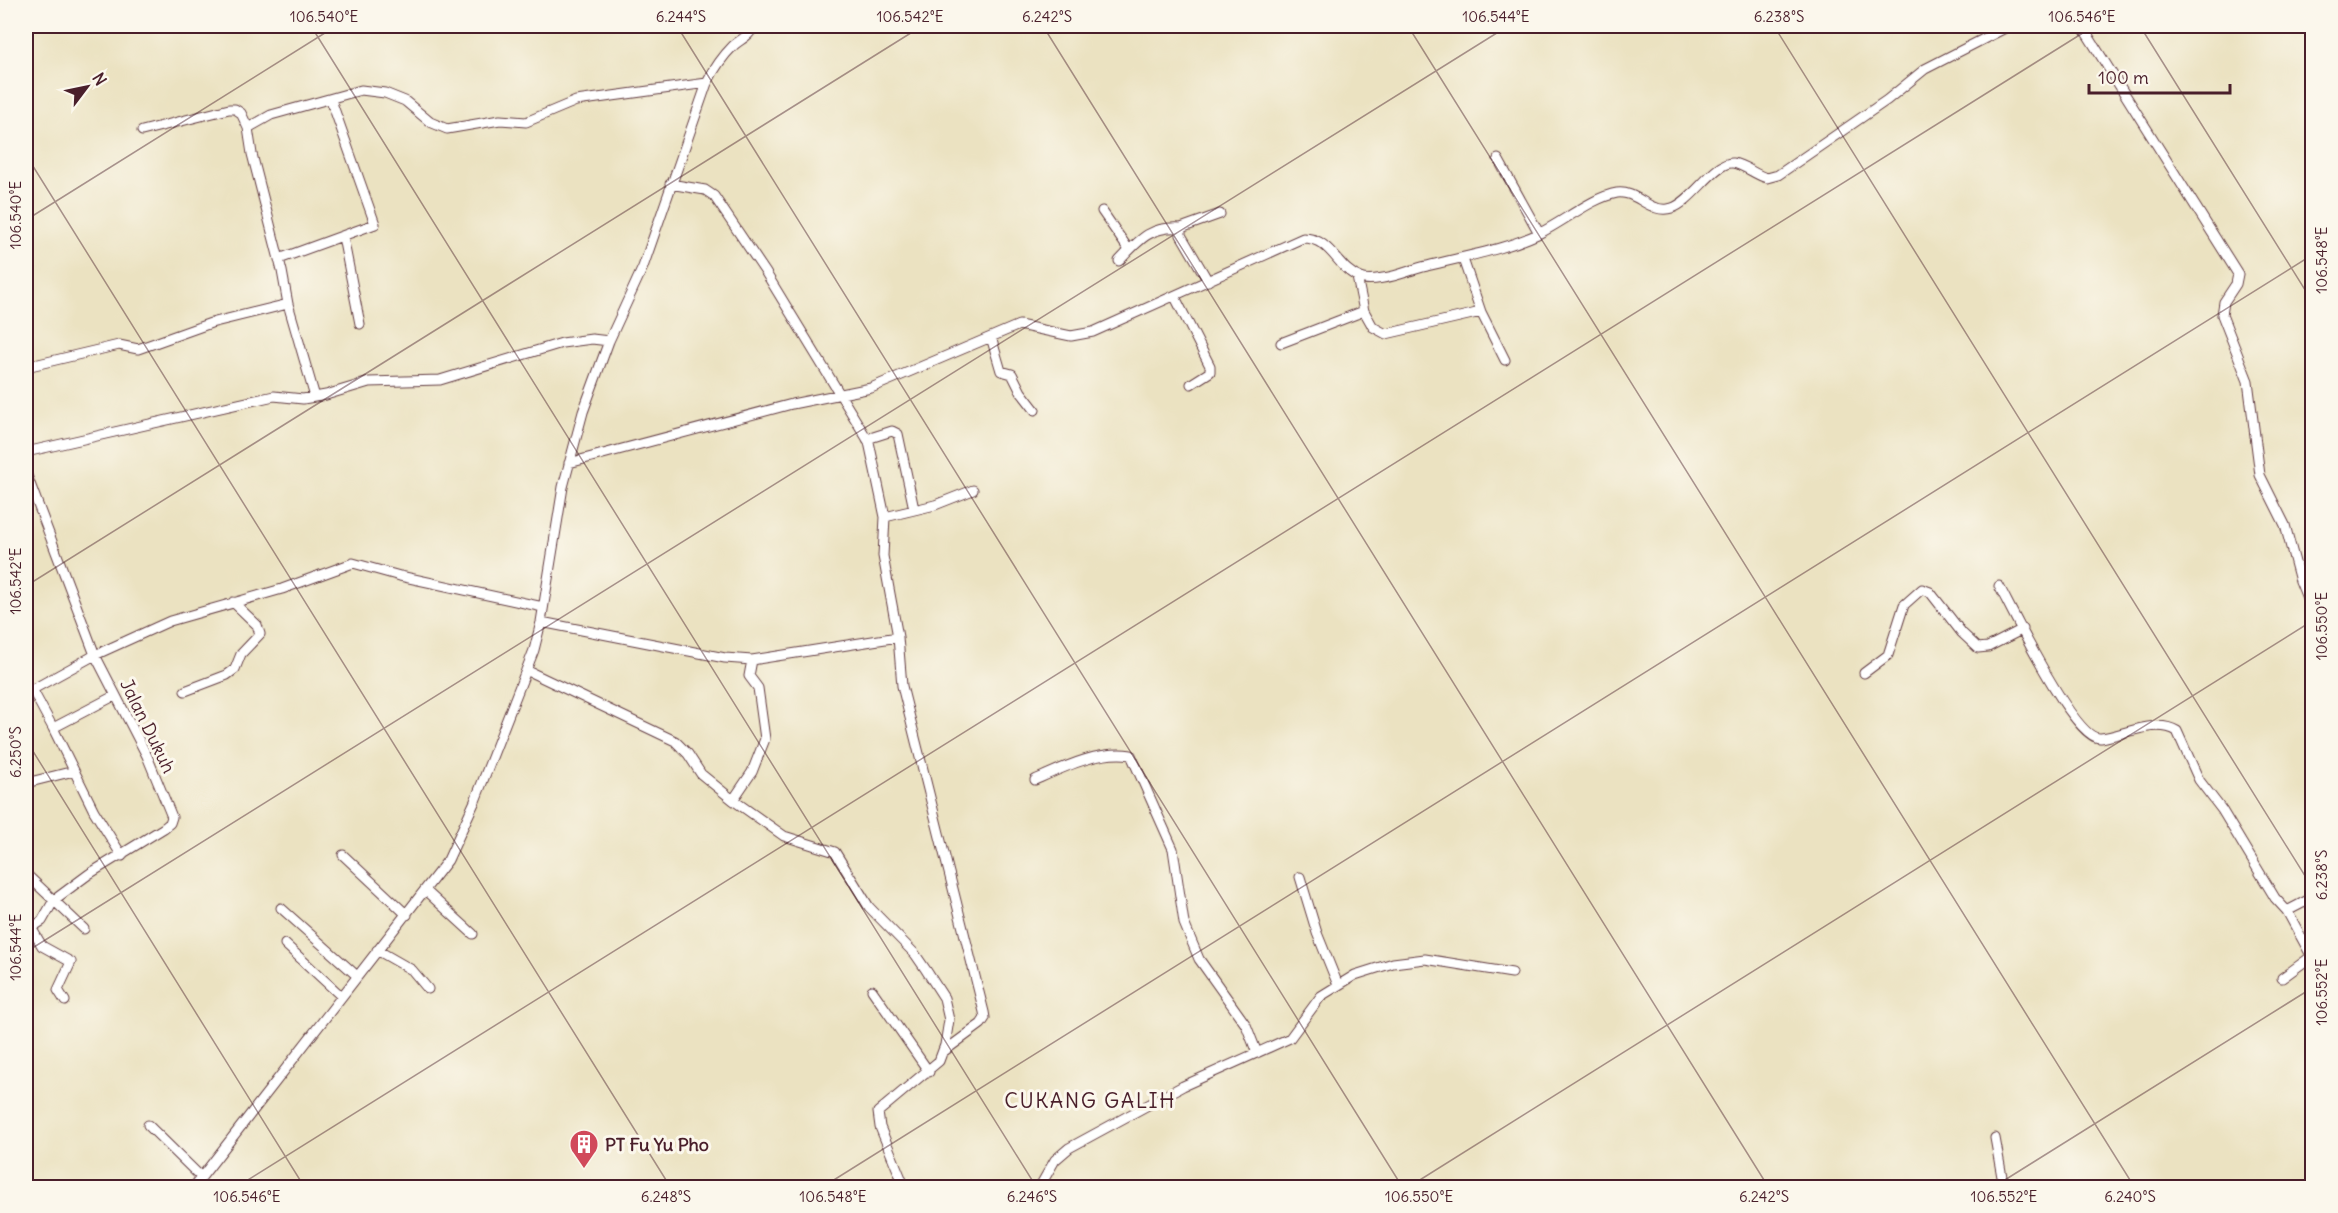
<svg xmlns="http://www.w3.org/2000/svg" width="2338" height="1213" font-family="Delius,sans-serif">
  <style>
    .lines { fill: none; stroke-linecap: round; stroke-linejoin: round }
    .minor-casing { stroke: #623c42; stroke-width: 11 }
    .minor { stroke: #fff; stroke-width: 9 }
    .ticks { fill: none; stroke: #4a1f2b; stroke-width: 1.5; stroke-opacity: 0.45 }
    .labels { text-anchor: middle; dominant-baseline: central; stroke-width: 6; stroke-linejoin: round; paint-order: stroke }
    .street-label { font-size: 18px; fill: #4a1f2b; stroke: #fbf7ec }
    .poi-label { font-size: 18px; font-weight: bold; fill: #4a1f2b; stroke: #fbf7ec; text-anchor: start }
    .quarter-label { font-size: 21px; letter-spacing: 1.5px; fill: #4a1f2b; stroke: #fbf7ec }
    .neatline { fill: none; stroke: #4a1f2b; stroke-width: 2 }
    .ticks-label { font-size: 15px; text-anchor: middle; fill: #4a1f2b }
  </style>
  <rect width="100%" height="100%" fill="#fbf7ec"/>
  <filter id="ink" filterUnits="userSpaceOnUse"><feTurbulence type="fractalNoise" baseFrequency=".0167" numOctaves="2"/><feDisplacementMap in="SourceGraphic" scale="12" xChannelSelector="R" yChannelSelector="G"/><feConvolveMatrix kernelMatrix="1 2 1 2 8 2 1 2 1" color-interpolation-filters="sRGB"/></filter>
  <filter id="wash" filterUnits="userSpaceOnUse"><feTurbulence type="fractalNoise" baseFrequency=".008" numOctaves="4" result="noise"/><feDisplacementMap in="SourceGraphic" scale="24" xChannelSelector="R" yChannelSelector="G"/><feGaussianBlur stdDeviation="1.35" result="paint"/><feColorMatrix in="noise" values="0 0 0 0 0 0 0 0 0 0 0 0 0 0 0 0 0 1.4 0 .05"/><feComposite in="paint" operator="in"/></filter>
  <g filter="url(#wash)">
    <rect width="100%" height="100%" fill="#ebe2c1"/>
  </g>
  <g filter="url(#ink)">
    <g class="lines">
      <g class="minor-casing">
        <path id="minor" d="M2082 26 2238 274 2236 284 2224 302 2222 315 2248 381 2260 475 2285 525 2300 581 2312 610
          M248 128 271 115 361 90 385 93 405 101 430 122 447 129 500 120 526 122 576 101 707 83
          M142 131 229 109H235L241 113 248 128 252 154 282 271 288 304 315 397
          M1498 159 1539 233
          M670 184 705 190 714 196 766 273 869 442 885 517 935 505 973 490
          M1102 211 1129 250
          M343 237 360 324
          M279 259 375 224 331 100
          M1463 259 1481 312 1505 360
          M1119 261C1140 239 1150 226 1181 228
          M1208 281 1181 235V228L1220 214
          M1175 297 1210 366V372L1191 384
          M1364 311 1373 327 1386 334 1481 312
          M991 337 1001 371 1012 374 1021 392 1035 410
          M1281 343 1364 311 1357 277
          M26 367 119 345 138 349 211 323 288 304
          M867 439 892 431 898 434 914 509
          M26 452 274 396 303 399 326 395 369 382 440 380 562 343 592 339 609 341
          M569 463 792 404 871 388 1019 325 1071 336 1093 332 1303 238C1332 238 1337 270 1361 278 1367 281 1377 279 1383 278 1399 276 1412 269 1427 266 1466 256 1504 250 1540 233 1563 222 1593 197 1617 193 1637 190 1650 215 1672 208 1692 202 1715 161 1733 163 1745 165 1755 175 1767 178L1778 175 1887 100 1925 69 2009 26
          M26 473 95 655 147 756 172 817 170 823 164 828 89 874 54 900 42 921 26 931
          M1999 586C2012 610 2075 742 2101 738 2124 735 2156 718 2177 731L2199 780 2222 810 2275 898 2287 911 2312 957
          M541 622 725 658 752 660
          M898 637 902 686 984 1012 985 1018 981 1024 943 1052
          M526 670 675 741 688 754 701 774 733 800 752 772 765 739 758 688 749 676 752 660 898 637 883 556 885 517
          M1864 673 1888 655 1904 605 1922 589 1930 592 1962 633 1978 648 1988 647 2023 629
          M32 689 53 728
          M185 691 227 675 235 669 241 654 260 634 257 625 233 602
          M26 693 95 655 170 621 282 589 353 563 400 576 543 607
          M114 696 53 728 94 811 122 856
          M1035 780C1064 767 1099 750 1131 755L1173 849 1184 923 1199 959 1246 1025 1257 1053
          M26 783 74 771
          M733 800 784 836 835 852 869 907 915 954 926 970 944 998 949 1020 945 1045 939 1061 878 1112 880 1127 905 1188
          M343 855 407 915
          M26 874 84 929
          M1300 877 1317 933 1338 985
          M426 891 473 934
          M281 908 356 975
          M2287 911 2312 898
          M32 929 42 946 71 962 58 990 65 1001
          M285 944 340 995
          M377 950 412 970 428 989
          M2282 978 2312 956
          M872 990 929 1072
          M148 1125 201 1177
          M1995 1138 2004 1188
          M193 1188 448 860 475 801 534 650 541 622 563 487 583 412 609 341 643 267 707 83C714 69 722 57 733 46 741 39 750 36 754 26
          M1039 1188 1055 1160 1069 1148 1183 1086 1290 1038 1321 996 1355 975 1393 963 1425 959 1512 973"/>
      </g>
      <use href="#minor" class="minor"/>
    </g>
  </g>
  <path class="ticks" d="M311 26 1037 1188M677 26 1403 1188M1043 26 1769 1188M1408 26 2135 1188M1774 26 2312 887M2140 26 2312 301M26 155 671 1188M26 220 336 26M26 586 922 26M26 740 305 1188M26 952 1508 26M235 1188 2094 26M821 1188 2312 255M1407 1188 2312 621M1992 1188 2312 988"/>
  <defs>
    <g id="building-pin" transform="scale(1.5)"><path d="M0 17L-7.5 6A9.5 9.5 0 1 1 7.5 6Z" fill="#d1495b" stroke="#fbf7ec"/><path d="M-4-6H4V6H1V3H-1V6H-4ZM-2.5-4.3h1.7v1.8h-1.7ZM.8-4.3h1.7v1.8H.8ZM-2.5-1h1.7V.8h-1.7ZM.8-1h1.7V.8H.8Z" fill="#fff"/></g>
  </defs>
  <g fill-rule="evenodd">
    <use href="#building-pin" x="584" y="1144"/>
  </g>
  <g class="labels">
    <g class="street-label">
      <text transform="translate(148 726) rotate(64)">Jalan Dukuh</text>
    </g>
    <g class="poi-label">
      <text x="605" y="1144">PT Fu Yu Pho</text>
    </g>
    <g class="quarter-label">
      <text x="1090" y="1100">CUKANG GALIH</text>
    </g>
  </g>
  <rect width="2338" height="1213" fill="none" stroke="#fbf7ec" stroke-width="66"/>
  <g transform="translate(87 87) rotate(58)" stroke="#fbf7ec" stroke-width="4.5" paint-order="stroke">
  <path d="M0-4.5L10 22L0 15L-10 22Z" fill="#4a1f2b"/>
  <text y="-9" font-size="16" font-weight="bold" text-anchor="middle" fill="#4a1f2b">N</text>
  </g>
  <path d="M2089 84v9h141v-9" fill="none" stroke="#4a1f2b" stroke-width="3"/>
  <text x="2098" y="84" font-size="18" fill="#4a1f2b" stroke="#fbf7ec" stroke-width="4.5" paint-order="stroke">100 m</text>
  <rect x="33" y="33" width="2272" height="1147" class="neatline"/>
  <g class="ticks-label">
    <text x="324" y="22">106.540°E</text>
    <text x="681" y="22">6.244°S</text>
    <text x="910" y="22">106.542°E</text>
    <text x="1047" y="22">6.242°S</text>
    <text x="1496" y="22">106.544°E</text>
    <text x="1779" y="22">6.238°S</text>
    <text x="2082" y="22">106.546°E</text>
    <text transform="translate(16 215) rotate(-90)" y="5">106.540°E</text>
    <text transform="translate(2322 260) rotate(-90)" y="5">106.548°E</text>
    <text transform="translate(16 581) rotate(-90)" y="5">106.542°E</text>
    <text transform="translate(2322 626) rotate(-90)" y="5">106.550°E</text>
    <text transform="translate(16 752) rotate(-90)" y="5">6.250°S</text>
    <text transform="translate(2322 875) rotate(-90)" y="5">6.238°S</text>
    <text transform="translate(16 947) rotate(-90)" y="5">106.544°E</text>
    <text transform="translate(2322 992) rotate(-90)" y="5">106.552°E</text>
    <text x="247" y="1202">106.546°E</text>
    <text x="666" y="1202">6.248°S</text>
    <text x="833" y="1202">106.548°E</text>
    <text x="1032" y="1202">6.246°S</text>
    <text x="1419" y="1202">106.550°E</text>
    <text x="1764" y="1202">6.242°S</text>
    <text x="2004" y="1202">106.552°E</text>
    <text x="2130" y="1202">6.240°S</text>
  </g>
</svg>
